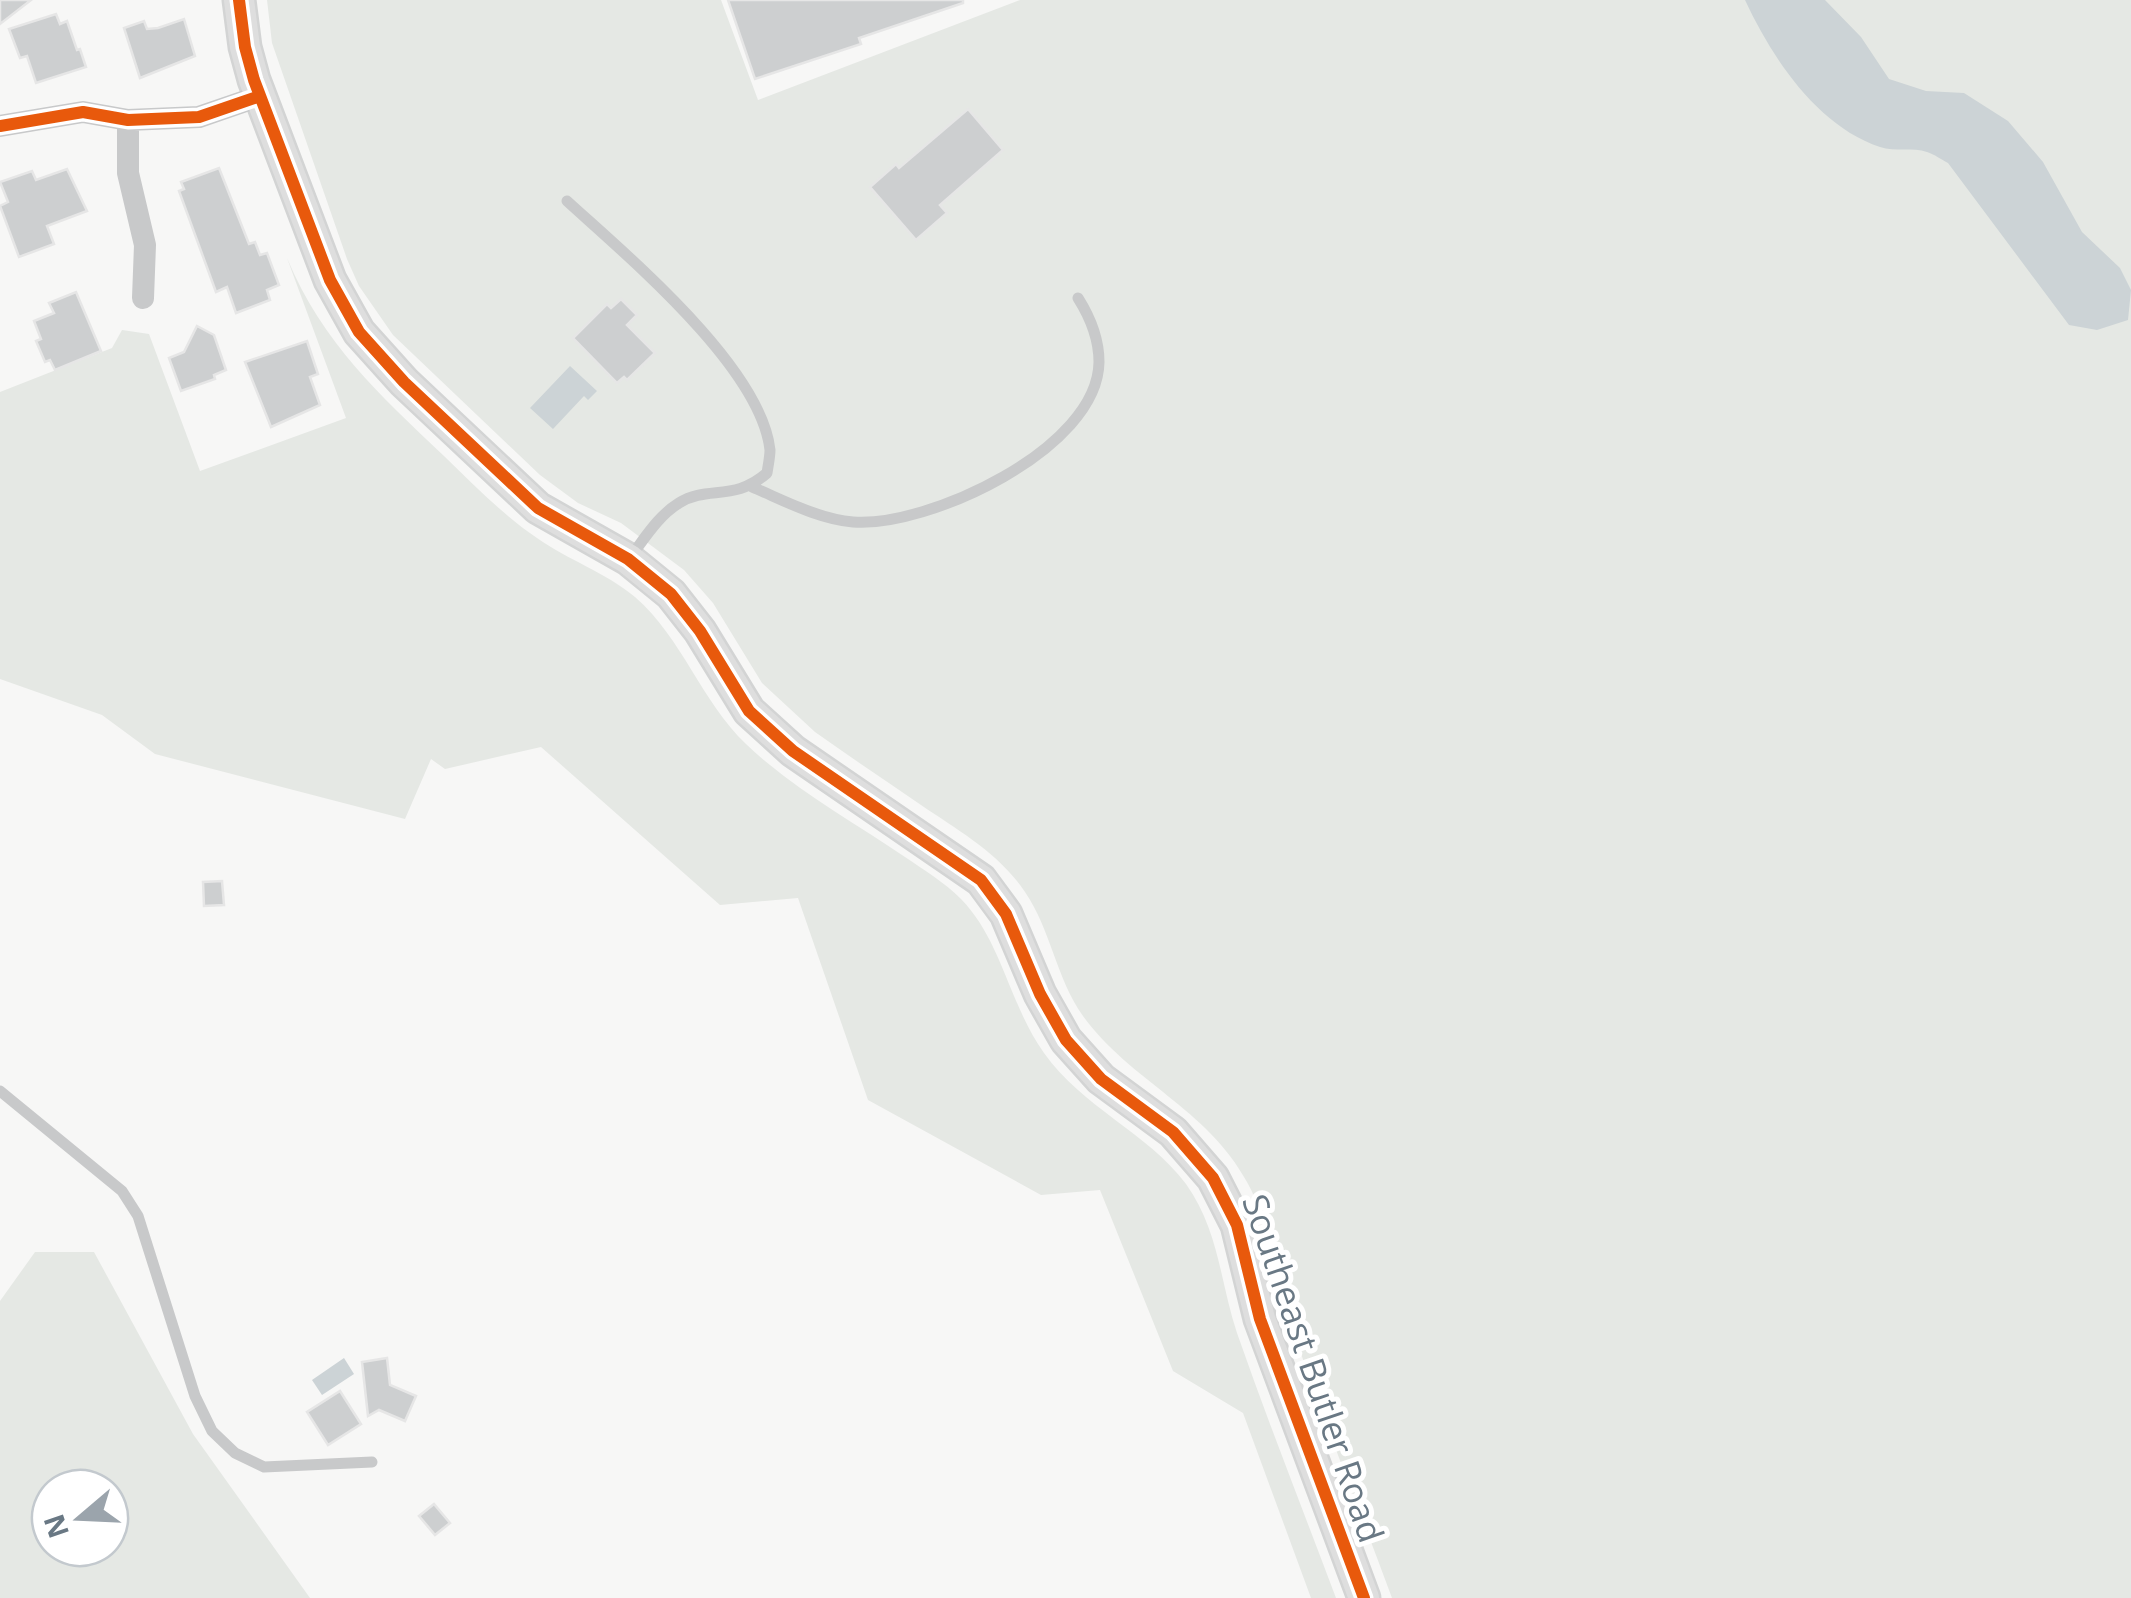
<svg xmlns="http://www.w3.org/2000/svg" width="2131" height="1598" font-family="'Open Sans',sans-serif">
  <style>
    .green { fill: #e5e8e4; fill-rule: evenodd }
    .water { fill: #ccd3d6 }
    .building { fill: #cdcfd0; stroke: #e6e6e6; stroke-width: 2.5 }
    .lines { fill: none; stroke-linecap: round; stroke-linejoin: round }
    .secondary-casing { stroke: #d3d4d4; stroke-width: 35 }
    .service { stroke: #c8c9ca; stroke-width: 11 }
    .minor { stroke: #c8c9ca; stroke-width: 22 }
    .secondary { stroke: #dedede; stroke-width: 30 }
    .cycleway-casing { stroke: #fff; stroke-width: 19 }
    .cycleway { stroke: #e8590c; stroke-width: 12 }
    .labels { text-anchor: middle; dominant-baseline: central; stroke-width: 10; stroke-linejoin: round; paint-order: stroke }
    .street-label { font-size: 35px; fill: #697884; stroke: #fff }
  </style>
  <rect width="100%" height="100%" fill="#f7f7f6"/>
  <path class="green" d="M267 0H721L758 100 1020 0H2131V1598H1392C1357 1503 1319 1409 1287 1313 1272 1269 1270 1223 1247 1182 1207 1108 1130 1081 1083 1016 1056 978 1051 930 1025 892 999 853 959 831 921 805 886 781 850 757 815 732L762 683 713 603 684 570 621 523 578 503 540 475 393 335 359 286 347 259 272 43Z
    M287 258C323 344 379 394 444 456 474 485 503 515 537 538 568 560 605 572 635 597 683 639 701 701 746 744 792 788 852 821 905 857 924 870 944 882 961 899 1002 941 1009 1004 1044 1053 1083 1108 1147 1132 1186 1184 1219 1230 1220 1282 1237 1333 1268 1422 1303 1510 1336 1598H1311L1243 1413 1173 1371 1100 1190 1041 1195 868 1100 798 898 720 905 541 747 445 769 431 759 405 819 155 754 102 715 0 679V392L112 348 122 330 149 334 200 471 346 418Z
    M35 1252H94L193 1434 310 1598H0V1301ZM50 1488H110V1548H50Z"/>
  <path class="water" d="M1745 0H1825L1861 37 1889 79 1926 91 1964 93 2008 121 2043 162 2082 232 2120 268 2131 290 2128 320 2097 330 2069 325 1948 163C1942 160 1934 154 1927 152 1913 147 1895 152 1880 147 1817 126 1772 58 1745 0Z
    M570 366 597 391 588 400 584 396 553 429 530 408Z
    M344 1358 354 1374 322 1395 312 1380Z"/>
  <path class="building" d="M0 0H31L0 24Z
    M728 0H963V3L859 38 861 44 755 79Z
    M56 14 60 24 67 21 77 50 80 49 86 67 36 83 27 56 20 58 9 29Z
    M184 19 195 56 140 78 124 28 144 21 147 29 158 28Z
    M968 109 1003 150 940 205 947 213 916 240 870 187 896 164 899 168Z
    M219 168 249 244 255 242 260 255 267 253 279 285 267 290 270 300 236 313 227 287 216 292 179 191 184 189 181 182Z
    M67 169 87 211 47 226 54 244 19 257 0 206 8 202 0 182 32 171 36 180Z
    M76 292 101 351 55 370 50 360 45 362 36 341 41 339 34 321 54 313 49 303Z
    M621 299 637 315 627 325 655 353 627 380 624 377 617 383 573 338 607 304 611 308Z
    M197 326 214 335 226 370 214 375 215 379 181 391 169 358 184 352Z
    M307 341 318 374 310 377 320 405 271 427 245 362Z
    M222 881 224 905 204 906 203 882Z
    M387 1358 390 1385 416 1396 405 1421 379 1410 368 1416 362 1362Z
    M340 1391 361 1424 328 1445 307 1412Z
    M434 1504 450 1523 435 1535 419 1516Z"/>
  <g class="lines">
    <g class="secondary-casing">
      <path id="secondary" d="M239 0 245 47 254 80 330 280 359 332 404 382 538 508 628 559 671 594 700 631 749 711 793 751 981 880 1006 914 1040 994 1066 1040 1101 1079 1173 1132 1213 1178 1237 1225 1260 1319 1364 1598"/>
    </g>
    <path class="service" d="M567 201C626 255 761 367 770 450 770 457 768 466 767 473 734 502 708 485 679 503 658 516 645 538 631 556
      M752 487C783 500 818 519 853 522 927 528 1098 449 1099 362 1099 339 1090 317 1078 298
      M0 1091 122 1191 138 1216 195 1396 212 1431 235 1453 264 1467 372 1462"/>
    <path class="minor" d="M128 120V173L145 245 143 298
      M0 126 83 112 128 120 199 117 260 96"/>
    <use href="#secondary" class="secondary"/>
    <g class="cycleway-casing">
      <path id="cycleway" d="M239 0 245 47 254 80 330 280 359 332 404 382 538 508 628 559 671 594 700 631 749 711 793 751 981 880 1006 914 1040 994 1066 1040 1101 1079 1173 1132 1213 1178 1237 1225 1260 1319 1364 1598
        M0 126 83 112 128 120 199 117 260 96"/>
    </g>
    <use href="#cycleway" class="cycleway"/>
  </g>
  <g class="labels">
    <g class="street-label">
      <text transform="translate(1314 1368) rotate(71)">Southeast Butler Road</text>
    </g>
  </g>
  <g transform="translate(80 1518) rotate(251)"><circle r="48" fill="#ffffff" stroke="#c3c9ce" stroke-width="2.5"/>
  <path d="M0-8L18 38L0 25L-18 38Z" fill="#9ba4ac"/>
  <text y="-15" font-size="28" font-weight="bold" text-anchor="middle" fill="#697884">N</text>
  </g>
</svg>
